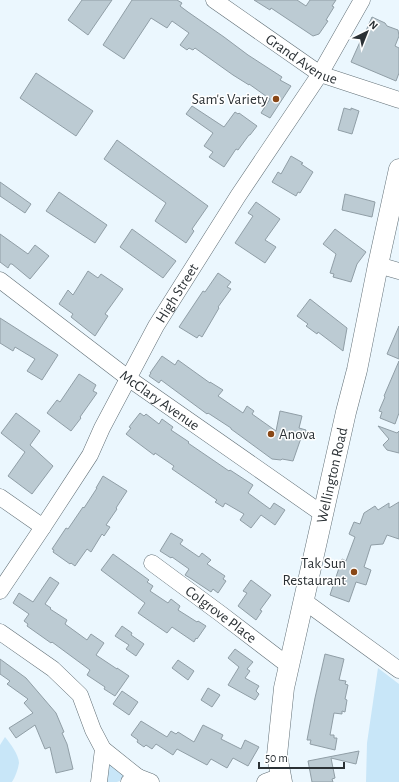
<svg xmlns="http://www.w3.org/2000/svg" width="399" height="782" font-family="'Alegreya Sans',sans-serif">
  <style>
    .green { fill: #c8e6f8 }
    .building { fill: #bccbd3; stroke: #909ea6 }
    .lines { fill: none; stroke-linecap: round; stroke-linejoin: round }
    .minor-casing { stroke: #616f76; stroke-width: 17 }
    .major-casing { stroke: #616f76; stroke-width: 21 }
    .minor { stroke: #fff; stroke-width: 16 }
    .major { stroke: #fff; stroke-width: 20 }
    .poi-dot { fill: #894716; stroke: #fff; stroke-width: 1.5 }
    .labels { text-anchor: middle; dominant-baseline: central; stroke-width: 3; stroke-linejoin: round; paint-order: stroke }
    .street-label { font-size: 15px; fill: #2b3135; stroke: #fff }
    .poi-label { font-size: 15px; fill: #2b3135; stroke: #fff; text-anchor: end }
  </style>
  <rect width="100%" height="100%" fill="#ebf7fe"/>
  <path class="green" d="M378 668 399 684V782H366L367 743Z
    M5 737C10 743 19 755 19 763 18 770 15 777 12 782H0V745Z
    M108 760 129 777 117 782H107Z"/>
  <path class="building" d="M82 0H112L88 35 68 20Z
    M132 0H177L182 3 180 6 188 12 224 37 248 55 282 77 280 80 291 86 270 118 261 113 270 99 249 84V85L233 75 195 48 193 50 189 48 187 50 180 45 189 33 172 21 167 28 151 18 124 59 103 45Z
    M254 0H297L306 6 310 0H336L332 6 334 7 326 20 328 21 319 34 313 36 271 8 270 10Z
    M372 17 385 23 387 26 398 30 399 36 395 46 399 48V73L396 81 351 62 364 33H365Z
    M36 73 93 111 76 136 20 98Z
    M192 106 224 127 235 112 238 114 239 113 257 126 250 135H249L238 150 236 149 224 167 209 157 213 152 204 146 213 133 186 114Z
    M344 108 351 110V108L359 111 352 134 338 130Z
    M117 140 208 206 192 229 194 231 186 243 155 221 166 203 104 159Z
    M291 156 303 163 301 164 313 172 300 193 298 192 296 196 272 182 278 172 281 174Z
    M0 182 31 204 25 213 0 196Z
    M59 192 107 225 95 243 46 211Z
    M345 194 375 202 372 217 342 210Z
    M256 202 280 219 265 240 276 247 265 263 235 243 253 216 248 213Z
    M132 229 176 261 163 278 120 247Z
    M335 229 366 252 357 264 351 282 333 277 334 274 330 273 336 254 323 244Z
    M0 234 28 254 35 245 49 256 30 279 12 264H10L8 268 0 262Z
    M88 271 98 278 101 274 123 289 105 314 108 316 95 336 71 317 73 314 59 304 68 290 73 295Z
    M218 273 231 282 227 287 231 289 218 307 219 308 202 337 199 335 197 338 179 327 203 291 205 292Z
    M310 299 347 328 343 351 318 332 317 334 306 326 308 324 297 316Z
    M0 318 58 355 42 380 27 371 35 359 15 347 13 351 0 343Z
    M399 326V359L387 354Z
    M162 356 175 365 178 360 210 383V382L223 390 218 396 243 413 247 406 254 411 252 414 276 431 280 411 302 416 299 428 306 430 304 439 301 438 293 461 282 459 281 460 272 459 231 429V428L208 413 207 414 161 380 159 383 149 376 151 373H150Z
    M399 361V413L395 424 380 418 382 412 379 411 385 397 384 396Z
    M79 374 96 385 93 391 97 393 80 417 81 418 71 431 47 413 57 400 60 402Z
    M16 413 40 431 30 445 53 466 32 494 8 476 25 452 1 433Z
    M140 413 144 416 146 414 159 424 162 419 173 427 171 430 189 442 188 443 229 471 230 470 253 485 248 493 270 509 274 503 285 510 275 525 261 515 251 528 240 520 244 514 225 503 223 507 215 502 217 500 172 469 174 466 155 453 154 455 126 434 131 428 129 427Z
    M378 426 397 433 399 431V453L387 450 383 445 389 439Z
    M103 476 127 491 116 508 117 509 106 525 110 527 104 536 102 534 91 552 87 549 75 566 71 563 70 564 53 552 54 550 52 549 66 528 68 529 83 507 84 508 97 488H96Z
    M399 502V539L387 535 383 544 371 545 364 567 371 570 366 585 356 582 349 602 330 595 342 559 346 561 355 537 349 534 354 522 360 524 364 513 375 506 378 510 389 503V508Z
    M171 533 183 540 180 544 199 557 202 553 211 560 207 564 225 576 223 579 226 581 218 593 213 589 211 592 190 578 185 575 189 569 172 557 171 558 160 551Z
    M113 554 149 580 147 582 153 586 150 591 168 603 171 599 180 606 178 610 197 622 198 621 206 626 197 639 196 638 194 642 172 627 167 633 138 613 145 603 101 570Z
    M50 577 59 583 45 604 51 608 50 609 67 620 65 624 87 640 91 634 104 643 96 655 117 669V668L129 676 115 696 104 689 105 687 87 675 90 670 52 642 51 643 27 626 28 624 24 621 29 614 13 603 19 593 33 602Z
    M251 580 271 595 260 610 262 611 256 620 238 606 247 593 243 591Z
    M122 626 132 633 131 635 144 644 136 656 126 649 129 645 115 636Z
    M235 649 253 662 247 669 250 671 245 678 259 686 256 691 259 694 255 700 228 685 239 667 228 658Z
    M325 654 344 659 339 680 346 681 345 684 348 685 345 699 347 700 345 712 342 711V714L334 713 330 735H334V738H337L335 750 310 744 311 740H307L315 698Z
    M0 659 26 678 56 713 64 732 62 733 67 744 73 769 56 773 50 747 45 749 35 725 16 738 9 728 33 713 24 703 28 699 7 684 10 681 0 674Z
    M178 660 194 671 188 680 172 668Z
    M208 688 220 695 212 707 201 700Z
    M122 691 138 702 129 715 113 704Z
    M141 721 167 737 171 731 176 734 178 732 194 742 203 725 223 735 221 739 241 749 245 740 259 747 248 766 233 758 227 768 211 759 207 765 177 749 173 755 156 744 152 749 146 745 144 747 137 742 138 740 131 735Z
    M359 751 356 764 331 758 335 778 332 779 333 782H312L308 761Z"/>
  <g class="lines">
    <g class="minor-casing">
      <g id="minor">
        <path id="s1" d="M214 0 320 74 399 100"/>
        <path d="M378 265 399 271"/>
        <path id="s2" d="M0 280 128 378 324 515"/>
        <path d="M0 497 43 527"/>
        <path id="s3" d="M152 563 221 614 289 666"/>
        <path id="s4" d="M0 591 43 527 90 455 102 428 156 326 238 196 320 74 362 0"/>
        <path d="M304 601 399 670"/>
        <path d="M0 632 53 669 80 695 93 730 103 749 99 782"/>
        <path d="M103 749 138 777"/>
        <path d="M129 782 138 777 151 782"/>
        <path d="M265 782 281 776"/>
      </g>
    </g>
    <g class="major-casing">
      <g id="major">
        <path id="s5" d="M282 782 277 755 284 688 346 412 357 370 378 265 399 169"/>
      </g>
    </g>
    <use href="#minor" class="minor"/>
    <use href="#major" class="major"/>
  </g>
  <g class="poi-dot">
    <circle cx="276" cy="99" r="4"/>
    <circle cx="271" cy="434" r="4"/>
    <circle cx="354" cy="572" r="4"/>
  </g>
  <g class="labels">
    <g class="street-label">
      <text stroke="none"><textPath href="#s1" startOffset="106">Grand Avenue</textPath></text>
      <text stroke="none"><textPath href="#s4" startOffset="347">High Street</textPath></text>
      <text stroke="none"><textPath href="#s2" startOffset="200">McClary Avenue</textPath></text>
      <text stroke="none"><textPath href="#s5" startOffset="313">Wellington Road</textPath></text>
      <text stroke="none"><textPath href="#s3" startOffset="86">Colgrove Place</textPath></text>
    </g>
    <g class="poi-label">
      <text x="268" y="99">Sam's Variety</text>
      <text x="279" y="434" text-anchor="start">Anova</text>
      <text x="346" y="563">Tak Sun<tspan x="346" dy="17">Restaurant</tspan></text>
    </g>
  </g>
  <g transform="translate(367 32) rotate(43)" stroke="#ffffff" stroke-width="3" paint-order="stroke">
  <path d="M0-3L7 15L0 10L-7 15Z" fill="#2b3135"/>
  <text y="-6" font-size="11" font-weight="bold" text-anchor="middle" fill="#2b3135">N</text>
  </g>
  <path d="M259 762v6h85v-6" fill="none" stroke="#2b3135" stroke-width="2"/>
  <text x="265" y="762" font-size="12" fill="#2b3135" stroke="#ffffff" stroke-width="3" paint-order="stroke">50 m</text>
</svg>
